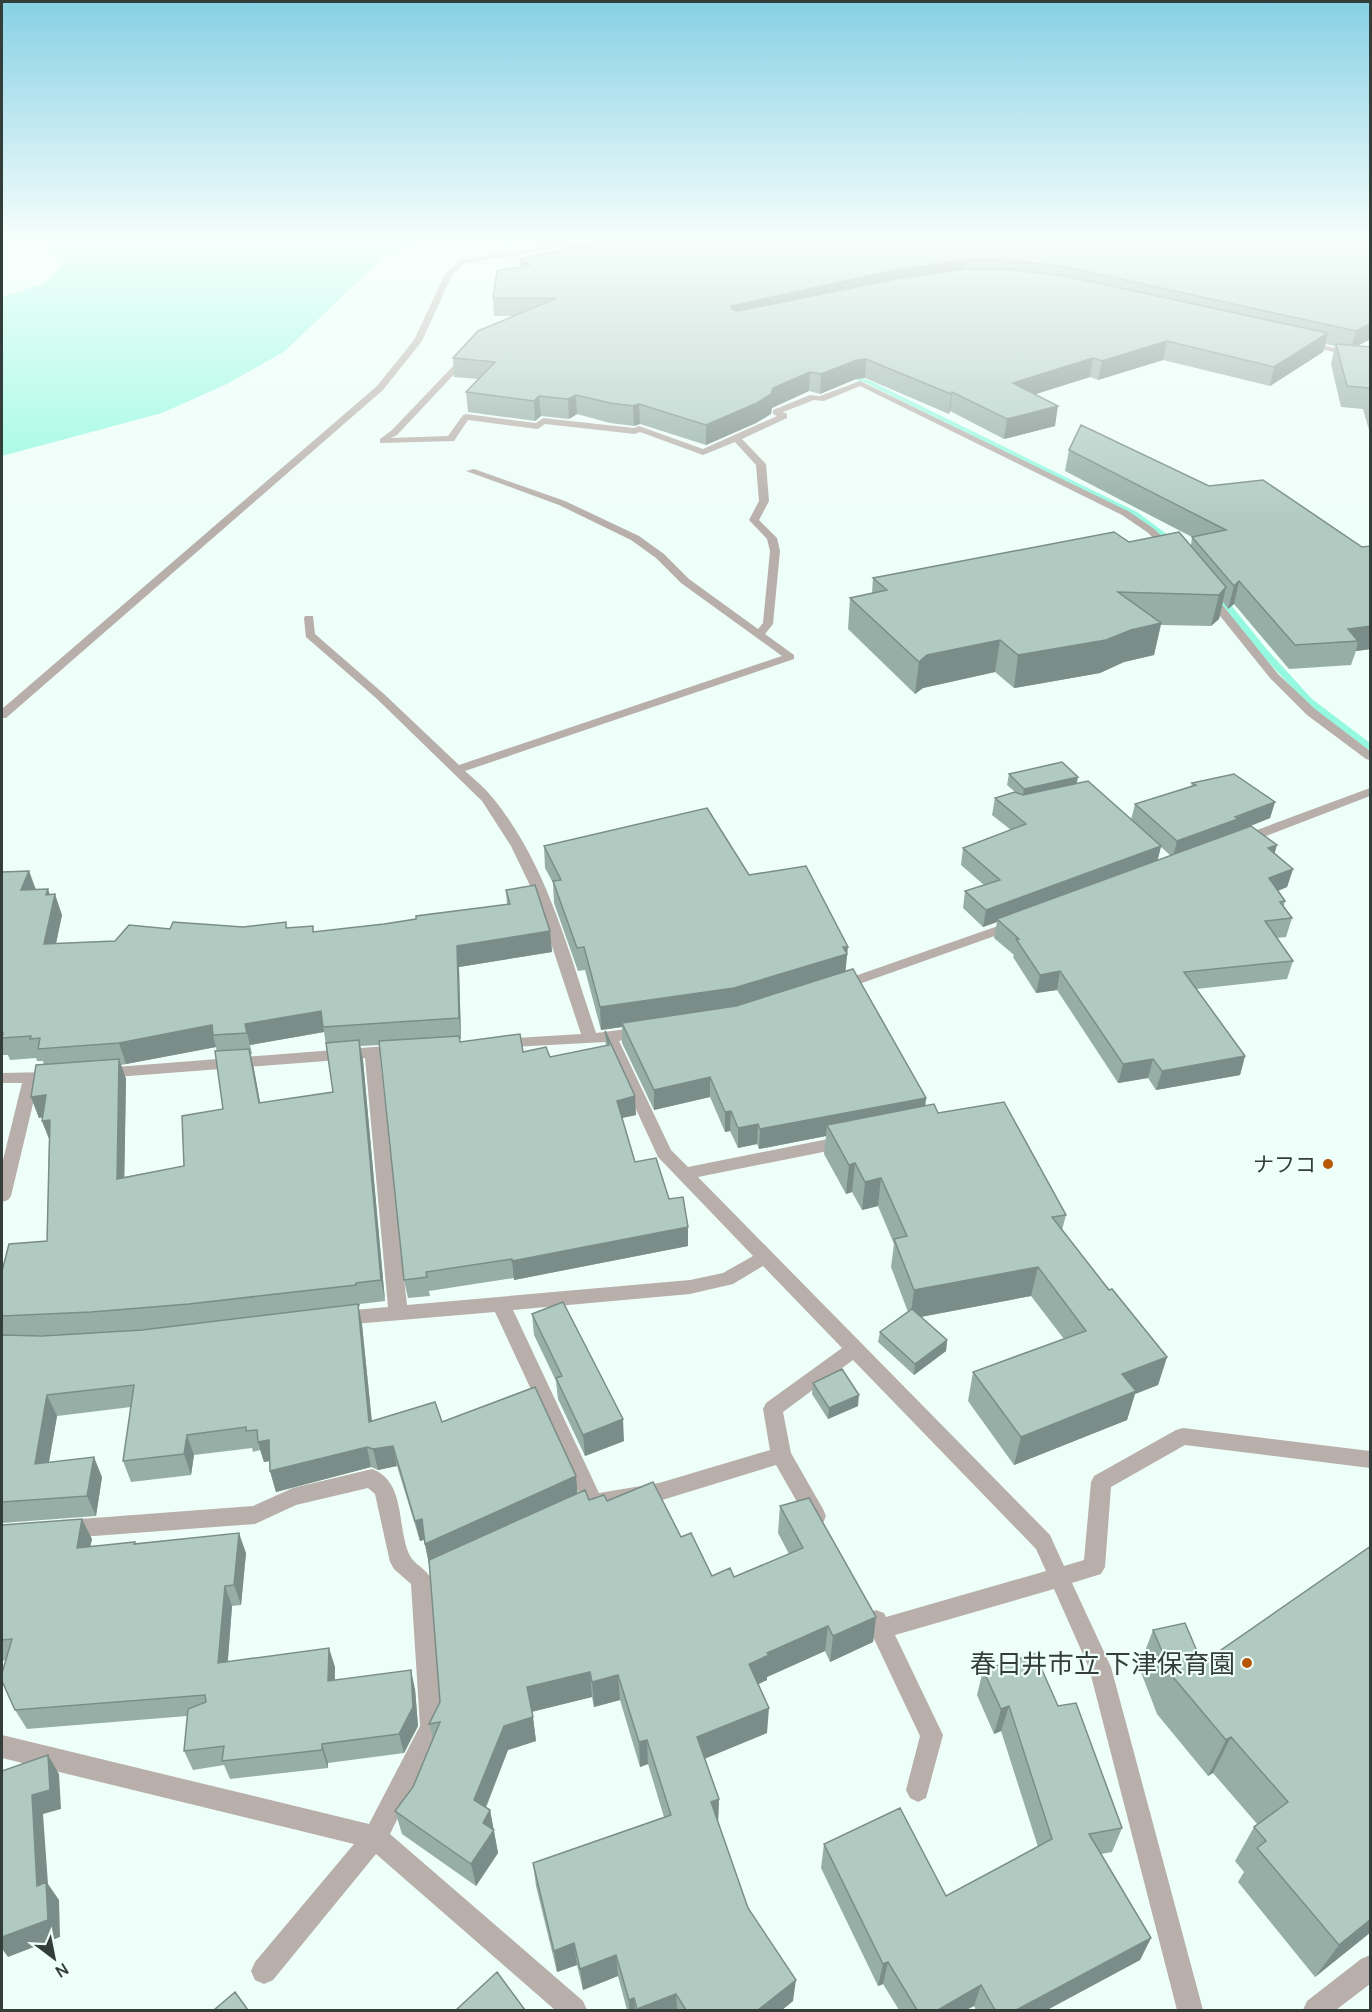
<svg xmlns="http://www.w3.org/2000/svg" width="1372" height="2012" font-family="Manrope,'Noto Sans JP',sans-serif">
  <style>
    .water { fill: #95f9e0 }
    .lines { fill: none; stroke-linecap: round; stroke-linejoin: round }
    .stream { fill: #95f9e0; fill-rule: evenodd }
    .minor { fill: #b8afaa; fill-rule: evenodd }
    .wall { fill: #97aea7; fill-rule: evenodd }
    .shaded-wall { fill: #7b8d88 }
    .building { fill: #b0cac2; stroke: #7b8d88; stroke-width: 1.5 }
    .poi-dot { fill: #b65807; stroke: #eefef9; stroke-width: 2 }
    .labels { text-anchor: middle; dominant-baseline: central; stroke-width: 4.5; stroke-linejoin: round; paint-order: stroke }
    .poi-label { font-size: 21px; fill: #333d3a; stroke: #eefef9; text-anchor: end }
    .near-poi-label { font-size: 26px; fill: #333d3a; stroke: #eefef9; text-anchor: end }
  </style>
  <rect width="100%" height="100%" fill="#eefef9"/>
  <path class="water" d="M41 241H416L414 245 388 253 285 351 227 384 162 413 2 456V297L45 283 67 261Z"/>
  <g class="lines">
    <path class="stream" d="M501 241H507L508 248H504Z
      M842 372 870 381 1137 512 1180 544 1173 546 1131 516 866 383 840 375 839 374Z
      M1216 594H1222L1269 652 1312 699 1370 743V750L1367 749 1306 703 1263 656 1216 598Z"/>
    <path class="minor" d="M546 241 606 247 603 249 553 247 537 252 464 263 452 275 422 341 383 390 6 718H2V709L377 386 414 340 445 274 460 260 536 248 548 244Z
      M1305 341 1370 356V360L1302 345V341Z
      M454 365 461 367 397 435 391 438 448 436 463 415 466 414 536 423 543 418 634 428 639 426 703 449 777 416 773 414V410L810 395 820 396 860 381 1128 511 1153 528 1177 550 1168 552 1147 532 1122 515 860 386 824 401 814 400 783 412 787 414V418L742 439 766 464 769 501 759 520 777 538 780 551 773 624 765 634 794 655V659L465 771C474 779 484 787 492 797 547 863 569 953 596 1033L642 1027 650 1032 647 1036 619 1041 671 1150 688 1167 843 1136 849 1138 851 1142 849 1146 843 1148 698 1177 1050 1535 1064 1566 1084 1560 1091 1482 1094 1476 1176 1430 1183 1428 1370 1451V1468L1185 1445 1111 1487 1105 1567 1101 1574 1072 1583 1111 1667 1203 2010H1177L1089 1668 1054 1589 895 1635 943 1735 926 1798 918 1802 910 1798 906 1790 920 1736 865 1620 868 1613 876 1610 884 1613 886 1617 1046 1571 1036 1549 853 1360 783 1412 791 1453 823 1509 826 1516 823 1523 816 1525 809 1523 776 1465 659 1501 588 1513 581 1510 578 1504 581 1497 495 1312 342 1325 336 1323 333 1318 336 1313 342 1311 388 1307 365 1058 103 1078 97 1077 95 1073 97 1069 103 1068 399 1045 404 1046 407 1050 404 1054 380 1057 407 1305 690 1280 723 1273 753 1256 658 1157 605 1042 496 1048 493 1044 501 1039 581 1034 536 898 511 846 482 801 376 698 306 637 304 618 305 616H313L315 634 384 694 459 765 782 656 681 583 656 558 631 540 559 505 466 471 474 469 565 501 639 536 664 554 689 579 758 629 763 623 770 551 767 539 749 520 759 501 756 465 735 442 703 455 640 432 635 434 545 424 538 429 468 420 454 441 380 443V439L392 430ZM763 1266 842 1348 766 1403 763 1409 770 1450 659 1483 599 1493 513 1310 690 1294 733 1284Z
      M1208 591 1212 592 1278 674 1315 709 1370 751V760L1366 759 1307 715 1270 678 1204 596 1203 594Z
      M1370 788V796L1248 843 1243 844 1236 840 1238 837Z
      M1015 920 1022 924 1020 927 845 989H835L833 986 835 983Z
      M52 1072 58 1073 60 1077 58 1081 38 1083 11 1196 8 1200 2 1202V1164L22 1083H2V1073Z
      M372 1469C407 1482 396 1528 410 1556 415 1565 427 1569 432 1580L443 1727 390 1834 583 2001 587 2010H555L376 1854 273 1980 264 1984 255 1980 251 1971 255 1962 354 1844 2 1758V1735L369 1824 420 1726 411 1584 394 1569 390 1562 375 1494 368 1488 296 1505 255 1524 67 1538 60 1536 57 1529 60 1522 67 1520 253 1506 293 1488Z
      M1370 1955V1984L1336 2010H1303L1307 2001 1361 1959Z"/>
  </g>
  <path class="wall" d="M1371 241V339L1357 346 1371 347V431L1369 430 1363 409 1341 407 1331 364 1335 346 1326 344 1323 352 1270 386 1163 360 1098 380 1090 377 1036 394 1055 426 1004 439 950 411 949 414 865 378 856 379 820 394 809 391 772 408 771 414 756 423 706 445 640 424 634 426 610 423 577 414 569 419 541 416 535 421 468 412 466 392 478 379 454 377 453 358 514 316H494L493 298 520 267V259Z
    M1069 450 1209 486 1371 649 1356 651 1351 665 1289 669 1234 604 1228 609 1223 602 1219 619 1211 626 1161 625 1154 655 1124 662 1100 673 1014 688 995 672 923 688 915 694 848 629 850 598 872 593 873 578 1129 542 1191 545 1192 537 1065 471Z
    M1009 774 1077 783 1131 820 1135 804 1191 787 1192 783 1275 802 1270 818 1234 833 1275 853 1293 869 1287 887 1278 891 1285 901 1284 906 1292 918 1286 937 1277 938 1293 961 1287 979 1196 989 1245 1056 1240 1075 1156 1090 1148 1078 1118 1083 1057 990 1036 993 1013 957 1014 955 994 938 997 922 983 927 963 908 965 891 984 885 961 865 963 848 1011 830 992 815 995 798 1015 792 1007 785ZM1161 847 1171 856 1157 861Z
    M544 846 749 875 846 970 845 972 926 1098 925 1106 938 1113 1066 1215 1062 1230 1109 1290 1167 1357 1158 1385 1135 1394 1127 1420 1014 1465 968 1401 973 1372 1064 1339 1031 1296 920 1317 947 1340 946 1351 914 1375 878 1342 880 1332 908 1312 891 1267 894 1244 878 1206 862 1210 852 1192 846 1194 824 1154 826 1136 759 1149 757 1144 738 1148 730 1131 725 1132 710 1097 654 1110 622 1043V1027L601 1030 585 970 578 971 554 903 553 883 545 868Z
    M29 871 36 889 49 894 62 915 56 944 115 941 170 929 243 927 287 928 314 932 384 924 507 905 506 890 550 931 552 952 459 967 461 1039H460V1042L523 1052 550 1057 606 1046 605 1031 636 1115 622 1118 635 1162 669 1199 688 1227V1246L514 1280V1278L429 1291 430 1296 408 1298 404 1280 380 1045 360 1046 363 1060 385 1301 360 1304V1306H358L362 1325 372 1422H442L589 1500 607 1501 681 1537 712 1576 734 1577 789 1554 778 1533 780 1506 876 1617 873 1642 830 1662 825 1651 767 1677V1680L758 1684 767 1733 705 1758 719 1799 718 1823 748 1908 793 2001 782 2010H627L618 1976 583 1990 577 1965 557 1972 536 1886 533 1863 664 1817 648 1764 640 1767 620 1700 594 1707 592 1697 532 1712 536 1741 508 1750 486 1808 490 1810 498 1853 476 1886 402 1834 395 1811 413 1787 433 1739 429 1724 440 1702 429 1564 424 1540 420 1541 397 1466 378 1470 371 1467 276 1492 270 1471V1461L264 1462 260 1450 253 1452 252 1448 194 1455 191 1475 131 1482 123 1461 131 1407 57 1416 49 1462 102 1477 96 1516 2 1523V1271L47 1241 49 1139 42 1121 43 1117 39 1118 31 1097 44 1065 43 1061H37L36 1058 10 1060 8 1055H2V872ZM324 1032 333 1092 260 1103 251 1054H252L250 1045ZM216 1047 223 1109 184 1166 124 1177 126 1079 121 1065ZM72 1334 42 1336H31Z
    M532 1314 624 1441 585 1456 558 1399 556 1381 534 1335Z
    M813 1383 858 1406 828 1419 812 1394Z
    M2 1525 92 1539 90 1546 136 1544 246 1553 241 1605 232 1606 228 1661 335 1667V1680L415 1689 418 1726 404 1753 328 1763V1768L230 1779 224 1765 193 1770 184 1751 187 1716 27 1729 15 1710 6 1660 2 1661Z
    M1371 1546V1932L1315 1977 1238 1882 1244 1872 1235 1861 1254 1827 1258 1825 1213 1773 1208 1776 1157 1714 1139 1667 1153 1630 1202 1663Z
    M983 1670 1058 1706 1122 1828 1112 1852 1101 1854 1151 1938 1140 1960 1047 2010H976L974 2006 966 2010H899L883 1984 878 1986 821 1868 824 1844 946 1896 1038 1847 1001 1731 994 1734 977 1695Z"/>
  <path class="shaded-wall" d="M966 260 964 278 731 324V306L895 270Z
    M1371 323V339L1351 349 1356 331Z
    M1328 333 1323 352 1270 386 1274 367Z
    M1167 341 1163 360 1098 380 1102 361Z
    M1093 358 1090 377 1010 402 1013 383Z
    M866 359 865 378 856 379 820 394 821 374 857 360Z
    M810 372 809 391 772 408 771 414 756 423 706 445V425L773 388Z
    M952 392 950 411 949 414 951 394Z
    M576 395 577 414 569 419 568 399Z
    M539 396 541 416 535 421 534 401Z
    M639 404 640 424 634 426 633 406Z
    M1058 406 1055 426 1004 439 1007 419Z
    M1239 581 1234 604 1228 609 1234 586Z
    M1226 587 1219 619 1211 626 1219 595Z
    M1161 623 1154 655 1124 662 1100 673 1014 688 1018 655Z
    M1371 626V649L1356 651 1358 641 1348 629Z
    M1000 640 995 672 923 688 915 694 919 662 927 655Z
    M1078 777 1076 787 1022 799 1024 789Z
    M1275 802 1270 818 1234 832 1233 835 1173 857 1177 841Z
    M1277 845 1272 863 1268 848Z
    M1161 846 1157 863 997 919V922L983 927 986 910Z
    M1293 869 1287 887 1264 896 1269 878Z
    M29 871 36 892 21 890Z
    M48 889 53 904 55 894 62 915 51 966 44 944 46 895Z
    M550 931 552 952 459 967 461 1039 459 1018 457 946Z
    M843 947H848L845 976 734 1011 622 1023V1027L601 1030 600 1007Z
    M1060 971 1057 990 1036 993 1040 975Z
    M321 1011 324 1032 250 1045 252 1054 245 1024Z
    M212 1025 213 1035 216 1047 126 1064 119 1043Z
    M359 1040 363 1060 385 1301 381 1280Z
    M249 1049 254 1069 264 1124 259 1103Z
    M1245 1056 1240 1075 1156 1090 1162 1071Z
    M119 1059 126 1079 124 1199 117 1179Z
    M1153 1059 1148 1078 1118 1083 1123 1064Z
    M710 1077V1097L654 1110V1090Z
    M46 1095 54 1115 39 1118 31 1097Z
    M635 1096 636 1115 617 1119V1101Z
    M926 1098 924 1118 827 1125 826 1136 759 1149 760 1129Z
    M731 1111 730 1131 725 1132V1112Z
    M50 1120V1141L42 1121Z
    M758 1124 757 1144 738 1148V1128Z
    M855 1163 852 1192 846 1194 849 1165Z
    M881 1178 878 1206 862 1210 865 1182Z
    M688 1227V1246L514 1280 512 1261Z
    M1038 1267 1031 1296 910 1319 914 1290Z
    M358 1304 362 1325 374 1443 369 1422Z
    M947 1340 946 1351 914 1375 915 1364Z
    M1167 1357 1158 1385 1135 1394 1127 1420 1014 1465 1021 1437 1122 1374Z
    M47 1395 57 1416 45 1484 35 1464Z
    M859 1395 858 1406 828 1419 829 1408Z
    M623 1419 624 1441 585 1456 583 1435Z
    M187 1435 194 1455 191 1475 184 1454Z
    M269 1440 275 1460 264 1462 258 1442Z
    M393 1446 397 1466 378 1470 373 1449Z
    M367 1447 371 1467 276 1492 270 1471Z
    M94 1457 102 1477 96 1516 87 1496Z
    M576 1476 578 1496 429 1564 425 1544Z
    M82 1519 92 1539 86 1568 77 1548Z
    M422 1519 426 1539 420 1541 415 1521Z
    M239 1533 246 1553 241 1605 234 1585Z
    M225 1586 232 1606 226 1682 218 1663Z
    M876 1617 873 1642 830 1662 833 1636Z
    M828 1626 825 1651 767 1677V1680L748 1689 749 1664 767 1653Z
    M329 1648 335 1667 334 1700 328 1681Z
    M411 1670 415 1689 418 1726 404 1753 399 1734Z
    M590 1672 592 1697 530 1712 527 1687Z
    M618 1675 620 1700 594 1707 592 1682Z
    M1009 1706 1001 1731 994 1734 1001 1709Z
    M769 1708 767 1733 697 1762V1737Z
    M533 1717 536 1741 508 1750 479 1824 474 1800 504 1726Z
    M1231 1737 1213 1773 1208 1776 1226 1740Z
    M647 1740 648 1764 640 1767 639 1742Z
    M322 1744 328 1763V1768L322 1750Z
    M48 1755 59 1774 61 1809 43 1814 48 1884 59 1900 60 1937 8 1957 3 1950 2 1951V1937L37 1886 32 1795Z
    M719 1799 718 1823 711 1802Z
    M490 1810 498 1853 476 1886 471 1864 483 1823Z
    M1371 1919V1932L1315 1977 1339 1945Z
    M1151 1938 1140 1960 1047 2010H1016Z
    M574 1943 577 1965 557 1972 554 1951Z
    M616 1955 618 1976 583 1990 580 1969Z
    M888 1962 883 1984 878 1986 883 1964Z
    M796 1980 793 2001 782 2010H758Z
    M981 1985 974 2006 966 2010H938Z
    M676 1994 677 2010H637V2009Z
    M634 1998 635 2010H629V2000Z"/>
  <path class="building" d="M608 241H1371V323L1356 331 1066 267 1004 260H966L895 270 731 306 732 309 738 311 896 279 966 269H1004L1065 276 1328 333 1274 367 1167 341 1102 361 1093 358 1013 383 1058 406 1007 419 952 392 951 394 866 359 857 360 821 374 810 372 773 388 771 394 757 403 706 425 639 404 633 406 610 403 576 395 568 399 539 396 534 401 466 392 495 362 453 358 478 331 557 298H493L497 271 530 265 520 259Z
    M1336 344 1371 347V392L1369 388 1347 386Z
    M1081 425 1209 486 1263 480 1362 547 1371 546V626L1348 629 1358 641 1295 645 1239 581 1234 586 1192 537 1226 530 1069 450Z
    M1114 532 1129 542 1179 532 1226 587 1219 595 1118 592 1161 623 1131 630 1106 640 1018 655 1000 640 927 655 919 662 850 598 887 590 873 578Z
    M1062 762 1078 777 1024 789 1009 774Z
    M1234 774 1275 802 1235 817 1238 819 1177 841 1135 804 1196 785 1192 783Z
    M1088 781 1161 846 986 910 965 891 1000 880 963 848 1026 824 995 798 1015 792 1023 795Z
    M707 808 749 875 806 866 848 947H843L847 954 734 988 600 1007 584 947 577 948 553 881 561 880 544 846Z
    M1251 826 1277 845 1268 848 1293 869 1269 878 1285 901 1280 902 1292 918 1265 921 1293 961 1184 972 1245 1056 1162 1071 1153 1059 1123 1064 1060 971 1040 975 1016 939H1019L997 919Z
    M29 871 21 890 48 889 46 895 55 894 44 944 115 941 129 925 170 929 173 922 243 927 286 922V928L313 926V932L384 924 416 919V916L510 904 506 890 535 885 550 931 457 946 459 1018 323 1027 321 1011 245 1024 247 1033 213 1035 212 1025 119 1043 38 1049 40 1038 30 1039 31 1036 2 1038 3 1033H2V872Z
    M853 969 926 1098 760 1129 758 1124 738 1128 731 1111 725 1112 710 1077 654 1090 622 1023 736 1006Z
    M605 1031 635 1096 617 1101 635 1162 656 1158 669 1199 683 1197 688 1227 512 1261V1259L426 1272 427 1277 404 1280 379 1041 459 1036 460 1042 520 1034 523 1052 546 1047 550 1057 609 1045Z
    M359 1040 381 1280 356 1283V1285L189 1304 91 1312 2 1316V1271L9 1244 47 1241 50 1120 42 1121 46 1095 31 1097 36 1065 119 1059 117 1179 184 1166 182 1116 223 1109 215 1051 249 1049 259 1103 333 1092 326 1043Z
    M1004 1102 1066 1215 1052 1217 1109 1290 1112 1289 1167 1357 1122 1374 1136 1391 1021 1437 973 1372 1086 1331 1038 1267 914 1290 894 1239 907 1236 881 1178 865 1182 855 1163 849 1165 827 1125 934 1104 938 1113Z
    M563 1302 623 1419 583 1435 556 1378 562 1376 532 1314Z
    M358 1304 369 1422 435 1402 442 1422 535 1387 576 1476 425 1544 422 1519 415 1521 393 1446 373 1449 367 1447 270 1471 269 1440 258 1442 257 1430 246 1431V1427L187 1435 184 1454 123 1461 134 1385 47 1395 35 1464 94 1457 87 1496 2 1502V1335L42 1336 142 1330Z
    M912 1309 947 1340 915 1364 880 1332Z
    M842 1369 859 1395 829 1408 813 1383Z
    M653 1482 681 1537 691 1533 712 1576 730 1568 734 1577 803 1548 780 1506 809 1498 876 1617 833 1636 828 1626 767 1653 769 1655 749 1664 769 1708 697 1737 719 1799 711 1802 748 1908 796 1980 758 2010H686L676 1994 637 2009 634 1998 629 2000 616 1955 580 1969 574 1943 554 1951 533 1863 671 1815 647 1740 639 1742 618 1675 592 1682 590 1672 527 1687 533 1717 504 1726 474 1800 490 1810 483 1823 494 1830 471 1864 395 1811 413 1787 440 1722 429 1724 440 1702 429 1560 585 1490 589 1500 604 1495 607 1501Z
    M82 1519 77 1548 135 1542 134 1544 239 1533 234 1585 225 1586 218 1663 329 1648 328 1681 411 1670 413 1707 399 1734 322 1744V1750L222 1761 224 1746 184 1751 188 1709 206 1702 205 1695 15 1710 2 1681V1673L12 1639 2 1640V1525Z
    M1371 1546V1919L1339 1945 1257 1848 1266 1841 1254 1827 1288 1802 1231 1737 1226 1740 1173 1677 1153 1630 1185 1623 1202 1663Z
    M1035 1654 1058 1706 1076 1703 1122 1828 1089 1834 1151 1938 1016 2010H995L981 1985 938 2010H917L888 1962 883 1964 824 1844 900 1808 946 1896 1052 1839 1009 1706 1001 1709 983 1670Z
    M48 1755 50 1790 32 1795 37 1886 46 1882 48 1920 2 1937V1771Z
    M497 1972 525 2010H456Z
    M235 1992 248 2010H214Z"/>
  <linearGradient id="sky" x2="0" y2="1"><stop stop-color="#87d0e5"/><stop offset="0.46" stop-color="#f7fffc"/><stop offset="1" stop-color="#f7fffc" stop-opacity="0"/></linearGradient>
  <rect width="1372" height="523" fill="url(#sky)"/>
  <g class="poi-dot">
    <circle cx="1328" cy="1164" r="6"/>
    <circle cx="1247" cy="1663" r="6"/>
  </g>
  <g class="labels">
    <g class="poi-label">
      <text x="1316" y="1164">ナフコ</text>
    </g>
    <g class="near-poi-label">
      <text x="1235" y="1663">春日井市立 下津保育園</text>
    </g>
  </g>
  <rect width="1372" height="2012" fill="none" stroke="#333d3a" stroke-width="6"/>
  <g transform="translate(54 1958) rotate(148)" stroke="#eefef9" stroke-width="4.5" paint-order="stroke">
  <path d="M0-4.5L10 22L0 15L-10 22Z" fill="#333d3a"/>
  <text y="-9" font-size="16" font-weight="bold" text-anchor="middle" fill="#333d3a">N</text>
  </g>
</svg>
